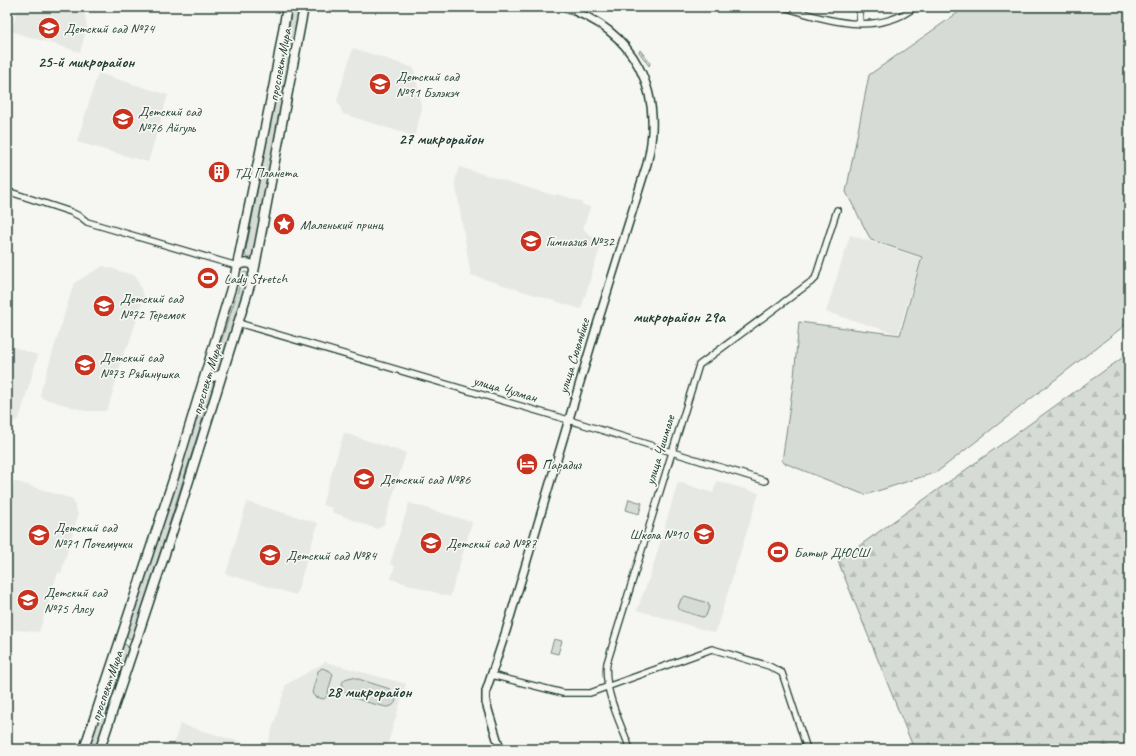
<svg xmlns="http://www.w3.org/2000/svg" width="1136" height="756" font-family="Caveat,sans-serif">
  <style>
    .built { fill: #e6e8e4 }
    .green { fill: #d6dbd6; stroke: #7a8c85 }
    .forest { fill: url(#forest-firs); stroke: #7a8c85 }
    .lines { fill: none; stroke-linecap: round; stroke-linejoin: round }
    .minor-casing { stroke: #1f3d34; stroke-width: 8 }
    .tertiary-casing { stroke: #1f3d34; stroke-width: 10 }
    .secondary-casing { stroke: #1f3d34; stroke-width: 11 }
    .minor { stroke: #f6f6f2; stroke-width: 5.5 }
    .tertiary { stroke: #f6f6f2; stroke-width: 7 }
    .secondary { stroke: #f6f6f2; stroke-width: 8 }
    .labels { text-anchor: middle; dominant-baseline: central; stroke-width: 3.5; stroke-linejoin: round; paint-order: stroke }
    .poi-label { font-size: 14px; fill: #1f3d34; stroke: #f6f6f2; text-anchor: start }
    .street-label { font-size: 14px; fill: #1f3d34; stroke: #f6f6f2 }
    .quarter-label { font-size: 16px; font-weight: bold; fill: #1f3d34; stroke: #f6f6f2 }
  </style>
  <defs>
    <pattern id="forest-firs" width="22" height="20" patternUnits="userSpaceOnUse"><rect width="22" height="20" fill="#d6dbd6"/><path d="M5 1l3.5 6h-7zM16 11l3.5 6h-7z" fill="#b7bdb8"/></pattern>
  </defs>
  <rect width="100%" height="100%" fill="#f6f6f2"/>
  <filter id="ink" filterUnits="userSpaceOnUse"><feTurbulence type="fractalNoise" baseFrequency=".025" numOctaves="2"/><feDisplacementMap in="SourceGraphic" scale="8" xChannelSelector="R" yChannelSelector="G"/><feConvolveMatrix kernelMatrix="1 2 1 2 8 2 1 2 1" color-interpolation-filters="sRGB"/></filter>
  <g filter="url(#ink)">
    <path class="built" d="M19 7H83L87 27 80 52 13 32 11 30Z
      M353 48 414 68 422 110 414 136 343 114 337 100Z
      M98 73 168 95 148 162 77 142Z
      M459 167 556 196 557 194 582 202 581 204 590 207 583 229 601 244 581 309 471 275 455 181Z
      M850 235 921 258 898 334 826 312Z
      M103 266 136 276 144 296 128 347 125 349 108 408 105 411H86L42 398 40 394 74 283Z
      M7 345 38 355 19 419 7 424Z
      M344 433 406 453 384 524 377 529 332 512 333 508 322 505Z
      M14 481 73 499 78 515 61 573 58 572 39 632 7 629V506Z
      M717 481 759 493 715 633 637 610 652 570 678 482 713 493Z
      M247 502 318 523 296 595 226 574Z
      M409 503 472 522 450 597 391 579 395 566 390 564Z
      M325 662 406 684 386 749H266L286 685Z
      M180 724 250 745 248 749H173Z"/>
    <path class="green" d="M966 7H1129V322L937 472 865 495 782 462 794 377 799 322 900 335 922 257 871 240 846 192 869 75Z
      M292 10 300 11 288 91 253 255 248 259 245 255Z
      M640 50 650 63 649 66 639 52Z
      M244 272 248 273 249 276 219 370 214 373 212 369Z
      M211 380 214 382V384L133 637 129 639 126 634 207 382Z
      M629 499 642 503 639 514 626 510Z
      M685 596 708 603 709 607 706 616 702 617 680 610 678 607 681 599Z
      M554 639 562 641 558 654 550 652Z
      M123 644 127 645 128 649 95 749H88Z
      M322 668 330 671 333 674 327 696 324 699 315 697 312 693 318 671Z
      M352 677 390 689 396 695C397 702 394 707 386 707 375 704 330 696 345 679Z"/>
    <path class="forest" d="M1129 353V749H914L838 561Z"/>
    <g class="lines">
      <g class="minor-casing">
        <path id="minor" d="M784 7C825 20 876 37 915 7
          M859 7 860 24
          M7 191 71 212 81 217 87 222 237 266
          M238 323 582 424 765 481
          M491 675 563 693H590L712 649 769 666 782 673 807 749
          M630 749C621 724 603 690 607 663L699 365 815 279 837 210"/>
      </g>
      <g class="tertiary-casing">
        <path id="tertiary" d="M500 749 486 703V691L506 631 597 325 647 164C665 91 635 30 563 7"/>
      </g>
      <g class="secondary-casing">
        <path id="secondary" d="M237 266C245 262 254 261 254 272
          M207 368 208 373 213 377 222 374
          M84 749 175 474 235 275 274 83 287 7
          M100 749 182 503 254 272 304 7"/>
      </g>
      <use href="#minor" class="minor"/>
      <use href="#tertiary" class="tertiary"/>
      <use href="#secondary" class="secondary"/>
    </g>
  </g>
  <defs>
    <g id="school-disc" transform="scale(1.15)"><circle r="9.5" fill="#c8321e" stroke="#f6f6f2"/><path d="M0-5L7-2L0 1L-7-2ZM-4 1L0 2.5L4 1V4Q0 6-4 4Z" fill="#fff"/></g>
    <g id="building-disc" transform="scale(1.15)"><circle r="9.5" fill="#c8321e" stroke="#f6f6f2"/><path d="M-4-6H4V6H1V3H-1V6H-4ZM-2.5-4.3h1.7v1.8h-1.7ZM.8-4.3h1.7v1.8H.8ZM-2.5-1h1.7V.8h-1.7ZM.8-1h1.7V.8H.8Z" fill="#fff"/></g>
    <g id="sight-disc" transform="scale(1.15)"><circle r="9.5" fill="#c8321e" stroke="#f6f6f2"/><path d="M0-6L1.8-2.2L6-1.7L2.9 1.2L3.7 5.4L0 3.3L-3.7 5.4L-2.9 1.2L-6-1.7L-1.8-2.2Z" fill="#fff"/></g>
    <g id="stadium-disc" transform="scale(1.15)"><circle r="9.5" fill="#c8321e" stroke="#f6f6f2"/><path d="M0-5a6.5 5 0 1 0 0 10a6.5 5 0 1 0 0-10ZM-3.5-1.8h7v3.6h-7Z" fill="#fff"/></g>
    <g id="hotel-disc" transform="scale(1.15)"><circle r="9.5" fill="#c8321e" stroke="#f6f6f2"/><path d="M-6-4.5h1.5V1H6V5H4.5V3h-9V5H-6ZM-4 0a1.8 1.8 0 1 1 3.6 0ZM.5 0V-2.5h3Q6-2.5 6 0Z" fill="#fff"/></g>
  </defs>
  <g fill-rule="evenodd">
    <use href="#school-disc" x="49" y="28"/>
    <use href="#school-disc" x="380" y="84"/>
    <use href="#school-disc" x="123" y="119"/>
    <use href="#building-disc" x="219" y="172"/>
    <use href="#sight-disc" x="284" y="224"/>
    <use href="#school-disc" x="531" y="241"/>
    <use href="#stadium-disc" x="208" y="278"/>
    <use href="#school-disc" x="104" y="306"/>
    <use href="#school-disc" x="85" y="365"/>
    <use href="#hotel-disc" x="527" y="464"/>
    <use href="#school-disc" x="364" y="479"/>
    <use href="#school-disc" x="704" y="534"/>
    <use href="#school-disc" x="39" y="535"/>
    <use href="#school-disc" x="431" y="543"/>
    <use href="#stadium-disc" x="778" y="552"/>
    <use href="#school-disc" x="270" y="555"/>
    <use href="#school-disc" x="28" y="600"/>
  </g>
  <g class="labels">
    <g class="poi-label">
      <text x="64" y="28">Детский сад №74</text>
      <text x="396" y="76">Детский сад<tspan x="396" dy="16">№91 Бэлэкэч</tspan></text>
      <text x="138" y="111">Детский сад<tspan x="138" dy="16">№76 Айгуль</tspan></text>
      <text x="234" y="172">ТД Планета</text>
      <text x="300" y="224">Маленький принц</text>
      <text x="546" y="241">Гимназия №32</text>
      <text x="224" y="278">Lady Stretch</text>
      <text x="120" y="298">Детский сад<tspan x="120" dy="16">№72 Теремок</tspan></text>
      <text x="100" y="357">Детский сад<tspan x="100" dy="16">№73 Рябинушка</tspan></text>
      <text x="542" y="464">Парадиз</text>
      <text x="380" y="479">Детский сад №86</text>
      <text x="54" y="527">Детский сад<tspan x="54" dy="16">№71 Почемучки</tspan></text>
      <text x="688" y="534" text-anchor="end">Школа №10</text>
      <text x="446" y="543">Детский сад №87</text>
      <text x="794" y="552">Батыр ДЮСШ</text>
      <text x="286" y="555">Детский сад №84</text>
      <text x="44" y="592">Детский сад<tspan x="44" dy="16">№75 Алсу</tspan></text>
    </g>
    <g class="street-label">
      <text transform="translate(280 65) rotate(-79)">проспект Мира</text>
      <text transform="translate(574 356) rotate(-73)">улица Сююмбике</text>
      <text transform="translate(207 379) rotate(-73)">проспект Мира</text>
      <text transform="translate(505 389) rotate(16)">улица Чулман</text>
      <text transform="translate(660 450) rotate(-73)">улица Чишмале</text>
      <text transform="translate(107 686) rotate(-71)">проспект Мира</text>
    </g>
    <g class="quarter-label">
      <text x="86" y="62">25-й микрорайон</text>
      <text x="441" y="139">27 микрорайон</text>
      <text x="679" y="317">микрорайон 29а</text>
      <text x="369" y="692">28 микрорайон</text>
    </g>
  </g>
  <rect width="1136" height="756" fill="none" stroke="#f6f6f2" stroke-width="24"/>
  <rect x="12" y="12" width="1112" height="732" fill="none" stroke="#1f3d34" stroke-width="1.5" filter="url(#ink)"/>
</svg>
